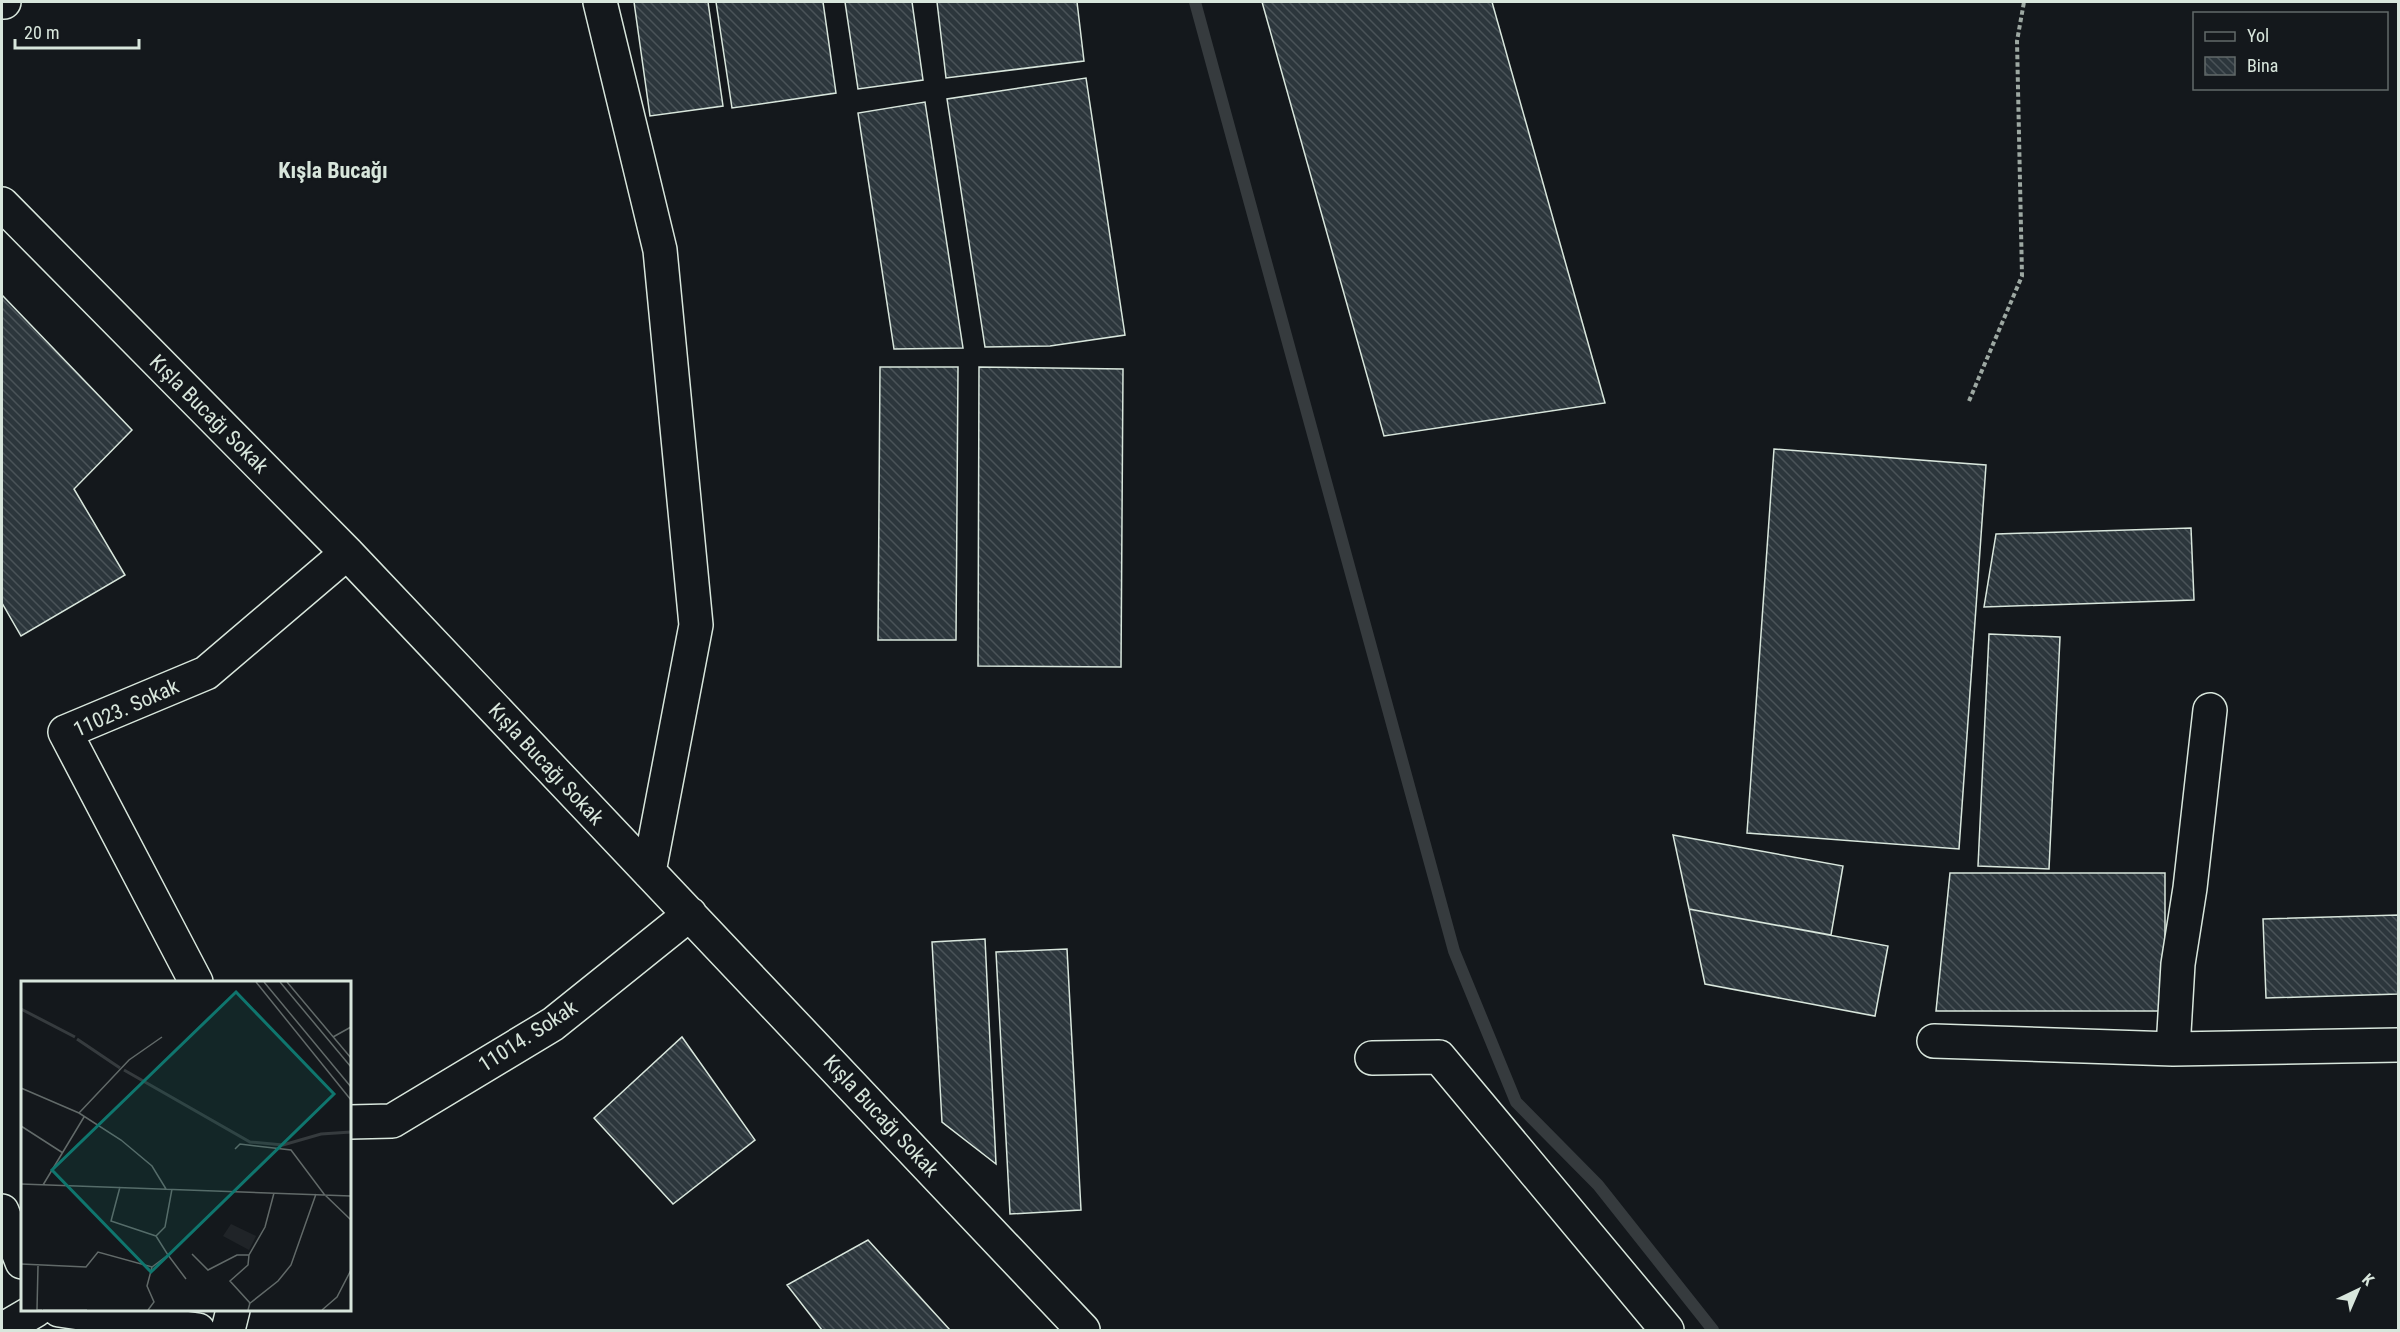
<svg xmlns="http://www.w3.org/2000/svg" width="2400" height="1332" font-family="'Roboto Condensed',sans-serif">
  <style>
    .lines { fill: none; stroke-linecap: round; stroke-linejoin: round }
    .stream { stroke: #363b3e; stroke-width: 12 }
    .building { fill: url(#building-back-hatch); stroke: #d8e6dc; stroke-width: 1.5 }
    .minor-casing { stroke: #d8e6dc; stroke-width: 36 }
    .path { stroke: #9da8a2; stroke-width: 4; stroke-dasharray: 4.5 3; stroke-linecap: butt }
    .minor { stroke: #14181c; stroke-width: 33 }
    .labels { text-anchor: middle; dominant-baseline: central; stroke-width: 4.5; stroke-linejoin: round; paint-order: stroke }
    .street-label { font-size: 21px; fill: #d8e6dc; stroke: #14181c }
    .neighbourhood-label { font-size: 22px; font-weight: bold; fill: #d8e6dc; stroke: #14181c }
    .inset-river { fill: none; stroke: #363b3e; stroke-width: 3 }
    .inset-road { fill: none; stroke: #626a69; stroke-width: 1.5 }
    .view { fill: #0f766e; fill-opacity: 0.15; stroke: #0f766e; stroke-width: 3 }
    .inset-edge { fill: none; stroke: #d8e6dc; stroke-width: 3 }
  </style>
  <defs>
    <pattern id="building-back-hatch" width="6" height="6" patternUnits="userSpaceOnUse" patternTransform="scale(1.5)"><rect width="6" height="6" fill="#2c363c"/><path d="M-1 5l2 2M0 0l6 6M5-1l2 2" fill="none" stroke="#4a5358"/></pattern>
  </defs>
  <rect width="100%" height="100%" fill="#14181c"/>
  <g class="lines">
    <path class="stream" d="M1195 2 1454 951 1516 1102 1598 1185 1713 1330"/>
  </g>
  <path class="building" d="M634 2H708L723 106 650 116Z
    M716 2H823L836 93 732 108Z
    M845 2H912L923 80 858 89Z
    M937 2H1077L1084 61 946 78Z
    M1262 2H1492L1605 403 1384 436Z
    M1086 78 1125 335 1050 346 985 347 947 99Z
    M925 102 963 348 894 349 858 113Z
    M2 295 132 430 74 489 125 575 21 636 2 603Z
    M880 367H958L956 640H878Z
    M979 367 1123 369 1121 667 978 666Z
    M1774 449 1986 465 1959 849 1747 833Z
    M2191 528 2194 600 1984 607 1996 534Z
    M1989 634 2060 637 2049 869 1978 866Z
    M1673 835 1843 866 1831 935 1689 909Z
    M1950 873H2165V1011H1936Z
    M1689 909 1888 946 1875 1016 1705 984Z
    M2398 915V994L2266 998 2263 919Z
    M985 939 996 1164 942 1122 932 942Z
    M1067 949 1081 1210 1010 1214 996 952Z
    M682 1037 755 1140 673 1204 594 1118Z
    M868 1240 950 1330H822L787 1285Z"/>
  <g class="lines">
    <g class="minor-casing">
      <path id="minor" d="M2 2H4
        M600 2 660 250 696 625 649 872
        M2 204 347 553 1083 1330
        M196 982 65 732 206 673 347 553
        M1934 1041 2173 1049 2398 1045
        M2173 1049 2178 964 2190 888 2210 710
        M1372 1058 1439 1057 1667 1330
        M350 1122 392 1121 553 1024 690 914
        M2 1211 22 1262
        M59 1310 198 1330
        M2 1330 36 1310
        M228 1330 233 1310"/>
    </g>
    <path class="path" d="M1969 401 2022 276 2017 41 2024 2"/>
    <use href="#minor" class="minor"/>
  </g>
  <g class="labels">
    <g class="street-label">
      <text transform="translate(209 414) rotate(45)">Kışla Bucağı Sokak</text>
      <text transform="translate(126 708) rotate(-24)">11023. Sokak</text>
      <text transform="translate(546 764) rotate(47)">Kışla Bucağı Sokak</text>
      <text transform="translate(528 1036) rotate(-33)">11014. Sokak</text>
      <text transform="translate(881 1116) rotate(47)">Kışla Bucağı Sokak</text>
    </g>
    <g class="neighbourhood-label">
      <text x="333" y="170">Kışla Bucağı</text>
    </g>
  </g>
  <g transform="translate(21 981)">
    <rect width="330" height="330" fill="#14181c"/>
    <path d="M210 243 235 255 228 269 202 255Z" fill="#202428"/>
    <path class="inset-river" d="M0 28 54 56M56 58 99 87M103 89 229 161 262 164 300 153 330 151"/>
    <path class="inset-road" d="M235 1 330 119M243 1 330 106M259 1 330 86M266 1 330 77M312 56 330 46M0 107 58 132 100 159 131 185 145 208M58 132 108 79 141 56M0 145 42 172M214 168 219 163 270 169 303 213 330 239M0 203 330 215M22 204 63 136M99 206 90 240 135 255M135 255 144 246 151 208M171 273 187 289 216 274H228M147 274 165 298M0 283 65 286 77 271 131 286 147 274 135 255M17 285 16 329H21M228 323 257 300 270 284 295 213M22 329H66M127 329 133 321 126 305 131 286M227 329 229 322 209 300 227 284 228 274 244 246 253 212M301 329 316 316 330 289"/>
    <path class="view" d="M215 11 313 113 130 291 31 189Z"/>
    <rect width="330" height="330" class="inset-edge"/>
  </g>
  <rect width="2400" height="1332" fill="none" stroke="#d8e6dc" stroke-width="6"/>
  <rect x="2193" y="12" width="195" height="78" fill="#14181c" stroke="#626a69" stroke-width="1.5"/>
  <rect x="2205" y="32" width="30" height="9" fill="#14181c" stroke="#626a69" stroke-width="1.5"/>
  <text x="2247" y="42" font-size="18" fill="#d8e6dc">Yol</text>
  <rect x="2205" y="57" width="30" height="18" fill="url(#building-back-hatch)" stroke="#626a69" stroke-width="1.5"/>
  <text x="2247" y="72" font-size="18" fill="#d8e6dc">Bina</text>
  <g transform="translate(2358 1290) rotate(44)" stroke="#14181c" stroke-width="4.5" paint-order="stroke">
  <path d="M0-4.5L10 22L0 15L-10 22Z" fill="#d8e6dc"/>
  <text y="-9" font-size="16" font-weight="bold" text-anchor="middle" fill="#d8e6dc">K</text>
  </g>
  <path d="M15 39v9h124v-9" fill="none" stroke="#d8e6dc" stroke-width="3"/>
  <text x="24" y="39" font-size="18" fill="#d8e6dc" stroke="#14181c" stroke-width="4.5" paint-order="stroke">20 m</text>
</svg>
